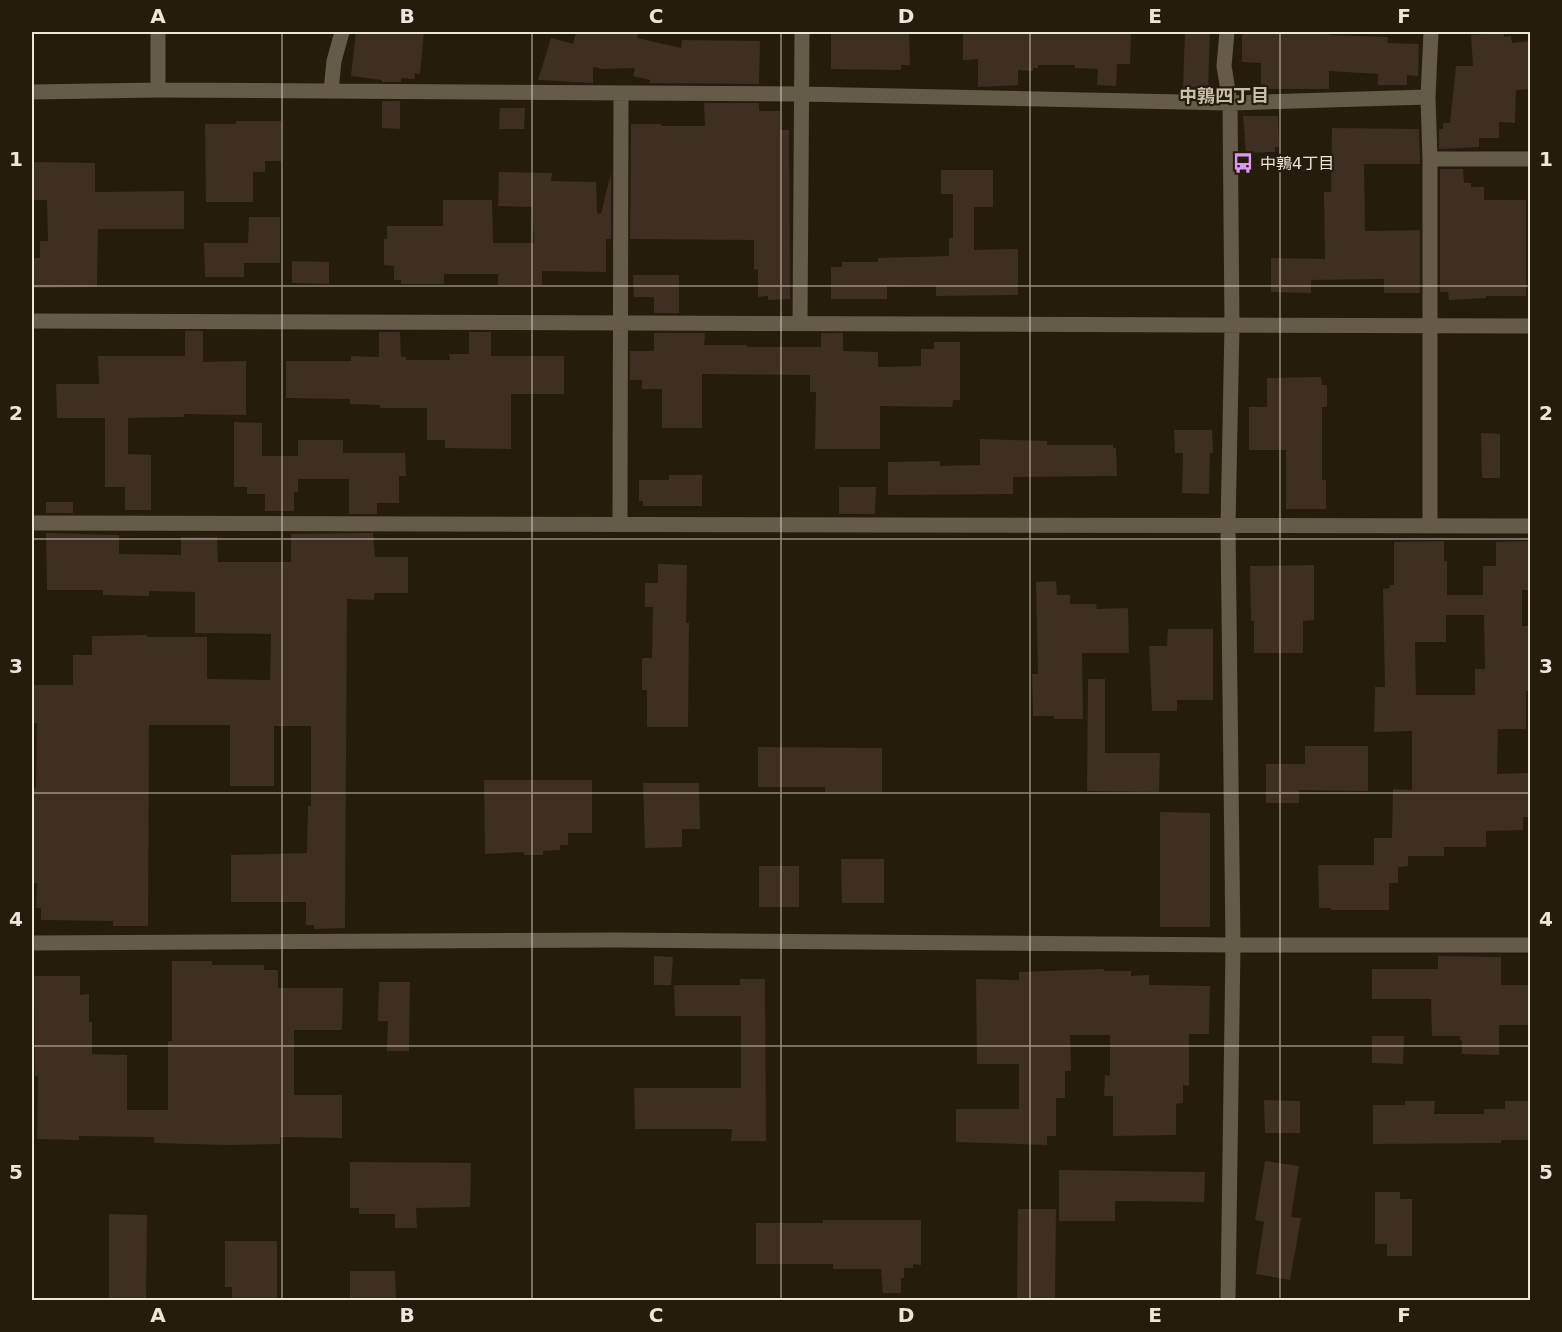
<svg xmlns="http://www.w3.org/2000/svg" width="1562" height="1332" font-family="'DejaVu Sans','Noto Sans JP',sans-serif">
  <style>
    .building { fill: #3f2e22; fill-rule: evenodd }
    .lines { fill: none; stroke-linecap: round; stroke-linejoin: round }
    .minor { stroke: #665b49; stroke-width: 15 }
    .grid { fill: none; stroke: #ece6db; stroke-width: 1.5; stroke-opacity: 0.55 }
    .labels { text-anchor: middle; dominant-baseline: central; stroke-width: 4.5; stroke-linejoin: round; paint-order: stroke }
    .poi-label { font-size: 16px; fill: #ece6db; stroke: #251c0c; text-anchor: start }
    .neighbourhood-label { font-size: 18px; font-weight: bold; fill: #cbbeaa; stroke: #251c0c }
    .neatline { fill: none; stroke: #ece6db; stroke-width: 2 }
    .grid-label { font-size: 20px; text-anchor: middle; font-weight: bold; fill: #ece6db }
  </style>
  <rect width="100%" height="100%" fill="#251c0c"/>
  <path class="building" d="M356 32H424L420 74 415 73 414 79 401 78V82H382V80L351 76Z
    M576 32H639L637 38 681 48 682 40 760 41 759 84 650 83V80L633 76 635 68 603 69 593 67V83L538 80 551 38 573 44Z
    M831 32H909L910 65H901V70L831 69Z
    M1003 32H1131L1130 64H1117L1116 86 1097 85 1098 69 1075 68V65H1038V68H1033V71L1018 70V85L978 87V59L963 60V34H1003Z
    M1185 32H1210L1208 88 1183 87Z
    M1242 32H1329V35L1388 37 1387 43 1419 44 1418 76 1407 75V85H1378V74L1329 71V89H1261V63L1242 62Z
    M1504 33V37L1511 36 1512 43 1530 41V89L1516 90 1515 123 1499 122V138H1479V147L1439 149V129H1443V123H1450L1456 66H1473L1471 35Z
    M382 101H400V129L382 128Z
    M704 103H759V111H780V130H789L790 299 768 300V296L758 297V270L754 269V240L630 239 631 124H661V126H705Z
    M500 108H525L524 129H499Z
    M1243 116H1278L1279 147H1275V152L1246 153Z
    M236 121H281V161H265V172H253V202H206L205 124H236Z
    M1332 128 1419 129 1420 164H1364L1365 231 1420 230V293H1384V279L1311 280V293L1271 292V258L1325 259 1324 192H1331Z
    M32 162 95 163V192L184 191V229H98L97 287 32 288V258H40V241H48L47 200H32Z
    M1440 169H1463L1464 183H1471V187H1484V200H1526V296H1486V298L1449 300 1448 292H1440Z
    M941 170H993V207H974V250L1018 249V295L936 296V285L887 286V299H831V267H842V262H878V258L949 256V238H953V194H941Z
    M499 172 552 173 551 181 596 182 597 213 601 214 611 173V239H606V272L542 271V285H498V274H444V284H401V280H394V266L384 265V239H387V226H443V200H492L493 243H534L532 207 498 206Z
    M249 217H280V263H244V277H205L204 243H248Z
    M292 261 329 262V284L292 283Z
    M633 275H679V313H654V297H634Z
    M185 331H203V362L246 361V415L184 414V417L128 418V454L151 455V510H125V487H105V418H57L56 384H99L98 356H185Z
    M379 332H400L401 357H406V360H450L449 354H469V332H491V356H564V394H511V449L445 448V440H427V408H380V405L350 404V399L286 398V361H351V356L379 357Z
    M654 333H705L704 345H747V347H821V333H843V351L878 352V367L921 366V349H934V342H960V400H953L952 407 880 406V449H815L816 392H810V375L702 374V428H662V389H642V380H630V351H654Z
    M1321 377 1322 385H1327V407H1322V480H1326V509H1286V450H1249V407H1267V378Z
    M234 422 262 423V456H298V440H343V453H405L406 476H399V503H377V514H349V479H298V492H294V511H265V494H247V487H234Z
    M1174 430H1212L1213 453H1210L1209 494 1182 493 1183 453H1175Z
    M1481 433 1500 434V478H1482Z
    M980 439 1047 441V445H1113V448H1116L1117 476 1013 477V494L888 495V462L940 461V466L980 465Z
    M669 475H702V506H643V501H639V480H669Z
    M839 487H876L875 514H839Z
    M46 502H73V513H46Z
    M46 533 119 535V554L181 555V537H217L218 562H291V534L373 533 375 557H408V593H374V600L347 599 345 928 314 929V925H306V902H231V855L307 853 308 806H311V726H274V786H230V725H149L148 926H113V921L41 920V908H36L37 883H32V788H36L37 723H32V685H73V655H92V636L147 635V637H207V679L270 680 271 634 195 633V592L149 591V596L103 595V590H47Z
    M1444 541V561H1447V595H1483V566H1496V542L1530 541V590H1522V626H1530V691H1526V729H1498L1497 774 1530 773V817H1523V830L1486 831V847H1444V856H1408V866L1398 867V883H1389V910H1331V908H1319L1318 865H1374V838H1392L1393 789 1412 790V731L1374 732 1375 687H1385L1383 589 1390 588 1389 585H1394V542ZM1446 615H1484L1485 669H1475V695H1416L1415 642H1446Z
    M658 564 687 565 686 623H689L688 727H647V690H642V658H652L653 607H645V583H658Z
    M1314 565V620L1303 621V653H1254V621H1251L1250 566Z
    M1056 581 1057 595H1070V604H1096L1097 609 1128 608 1129 653H1082L1083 719H1054V716H1033L1032 674H1038L1036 582Z
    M1168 629H1213V700H1177V711H1152L1149 646H1167Z
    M1088 679H1105V753H1160L1159 792 1087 791Z
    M1305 746H1368V791L1299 790V803H1266V764H1305Z
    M758 747 882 748V792H825V787H758Z
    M484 780H592V833H568V845H560V850L543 851V855H524V852L485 854Z
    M643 783H699L700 829H682V847L645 848Z
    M1160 812 1210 813V927H1160Z
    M841 859H884V903H842Z
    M759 866H799V907H759Z
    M654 956 673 957 671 985H654Z
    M1438 956 1501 957V985H1530V1025H1499V1055L1462 1054V1041L1460 1040V1036H1432L1431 999H1372V969H1438Z
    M172 961H212V965H264V970H278V988H343L342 1030H294V1095H342V1138L280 1137V1144L227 1145 154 1143V1137L79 1136V1140L37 1139 38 1076H35L34 976H80V995L89 994V1022H92V1054L127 1055V1110H168V1041H172Z
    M1104 969V971H1131V976L1149 975V985L1210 986 1209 1034H1189V1086L1183 1085V1103L1176 1104V1135L1113 1136V1096H1104L1105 1075 1110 1076V1035H1070L1071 1071H1065V1098H1056V1136H1047V1145L956 1142V1109H1019V1064H977L976 979 1019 980V972Z
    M740 979H765L766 1141H731L732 1129H635L634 1088H741V1016H675L674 985H740Z
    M379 982H410L409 1051H387L388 1021H378Z
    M1372 1036H1404L1403 1064 1372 1063Z
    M1264 1100 1300 1101V1133H1265Z
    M1405 1101H1435L1434 1114H1484V1109H1505V1101H1530V1140H1501V1143L1373 1144V1105H1405Z
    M1265 1161 1299 1166 1291 1217 1301 1218 1290 1280 1256 1274 1264 1222 1255 1220Z
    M350 1162 471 1163 470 1207 416 1208 417 1228H395V1214H359V1208H350Z
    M1059 1170 1205 1172 1204 1202 1115 1201V1221H1059Z
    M1375 1192H1400V1199H1412V1256H1387V1244H1375Z
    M1018 1209H1056L1055 1300H1017Z
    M109 1214 147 1215 146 1300H109Z
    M823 1220H921V1265L913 1264V1268H904V1278H901V1293H883L881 1269H833V1264H756V1223H823Z
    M225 1241H277V1300H232V1287H225Z
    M350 1271H395L396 1300H350Z"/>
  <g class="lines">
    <path class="minor" d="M158 32V90
      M1227 32 1224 66 1230 103 1232 326 1228 527 1233 945 1228 1300
      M331 91 334 61 342 32
      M32 92 158 90 801 94 1230 103 1428 97
      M1430 159H1530
      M32 321 1530 326
      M800 324 802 32
      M32 523C531 523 1031 527 1530 526
      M620 523 621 94
      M1430 526V159L1428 97 1431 32
      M32 943 617 940 1233 945H1530"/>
  </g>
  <path class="grid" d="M282 32V1300M532 32V1300M781 32V1300M1030 32V1300M1280 32V1300M32 286H1530M32 539H1530M32 793H1530M32 1046H1530"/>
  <defs>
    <g id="bus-bare" transform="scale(1.62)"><path d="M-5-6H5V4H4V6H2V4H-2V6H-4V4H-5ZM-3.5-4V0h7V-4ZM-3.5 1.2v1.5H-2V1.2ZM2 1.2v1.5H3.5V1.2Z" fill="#de98f2" stroke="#251c0c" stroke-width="2.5" paint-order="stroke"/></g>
  </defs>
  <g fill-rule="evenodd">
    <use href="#bus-bare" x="1243" y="163"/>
  </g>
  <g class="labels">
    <g class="poi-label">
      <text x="1260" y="163">中鶉4丁目</text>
    </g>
    <g class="neighbourhood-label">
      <text x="1224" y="95">中鶉四丁目</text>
    </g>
  </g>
  <rect width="1562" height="1332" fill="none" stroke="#251c0c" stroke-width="66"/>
  <rect x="33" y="33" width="1496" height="1266" class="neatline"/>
  <g class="grid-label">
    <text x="158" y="23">A</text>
    <text x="407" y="23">B</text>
    <text x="656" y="23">C</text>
    <text x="906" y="23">D</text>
    <text x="1155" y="23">E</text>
    <text x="1404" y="23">F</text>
    <text x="16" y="166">1</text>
    <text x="1546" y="166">1</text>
    <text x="16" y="420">2</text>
    <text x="1546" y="420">2</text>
    <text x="16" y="673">3</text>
    <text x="1546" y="673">3</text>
    <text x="16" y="926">4</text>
    <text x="1546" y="926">4</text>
    <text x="16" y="1179">5</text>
    <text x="1546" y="1179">5</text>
    <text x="158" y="1322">A</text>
    <text x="407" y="1322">B</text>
    <text x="656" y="1322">C</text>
    <text x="906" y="1322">D</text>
    <text x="1155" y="1322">E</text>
    <text x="1404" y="1322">F</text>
  </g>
</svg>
